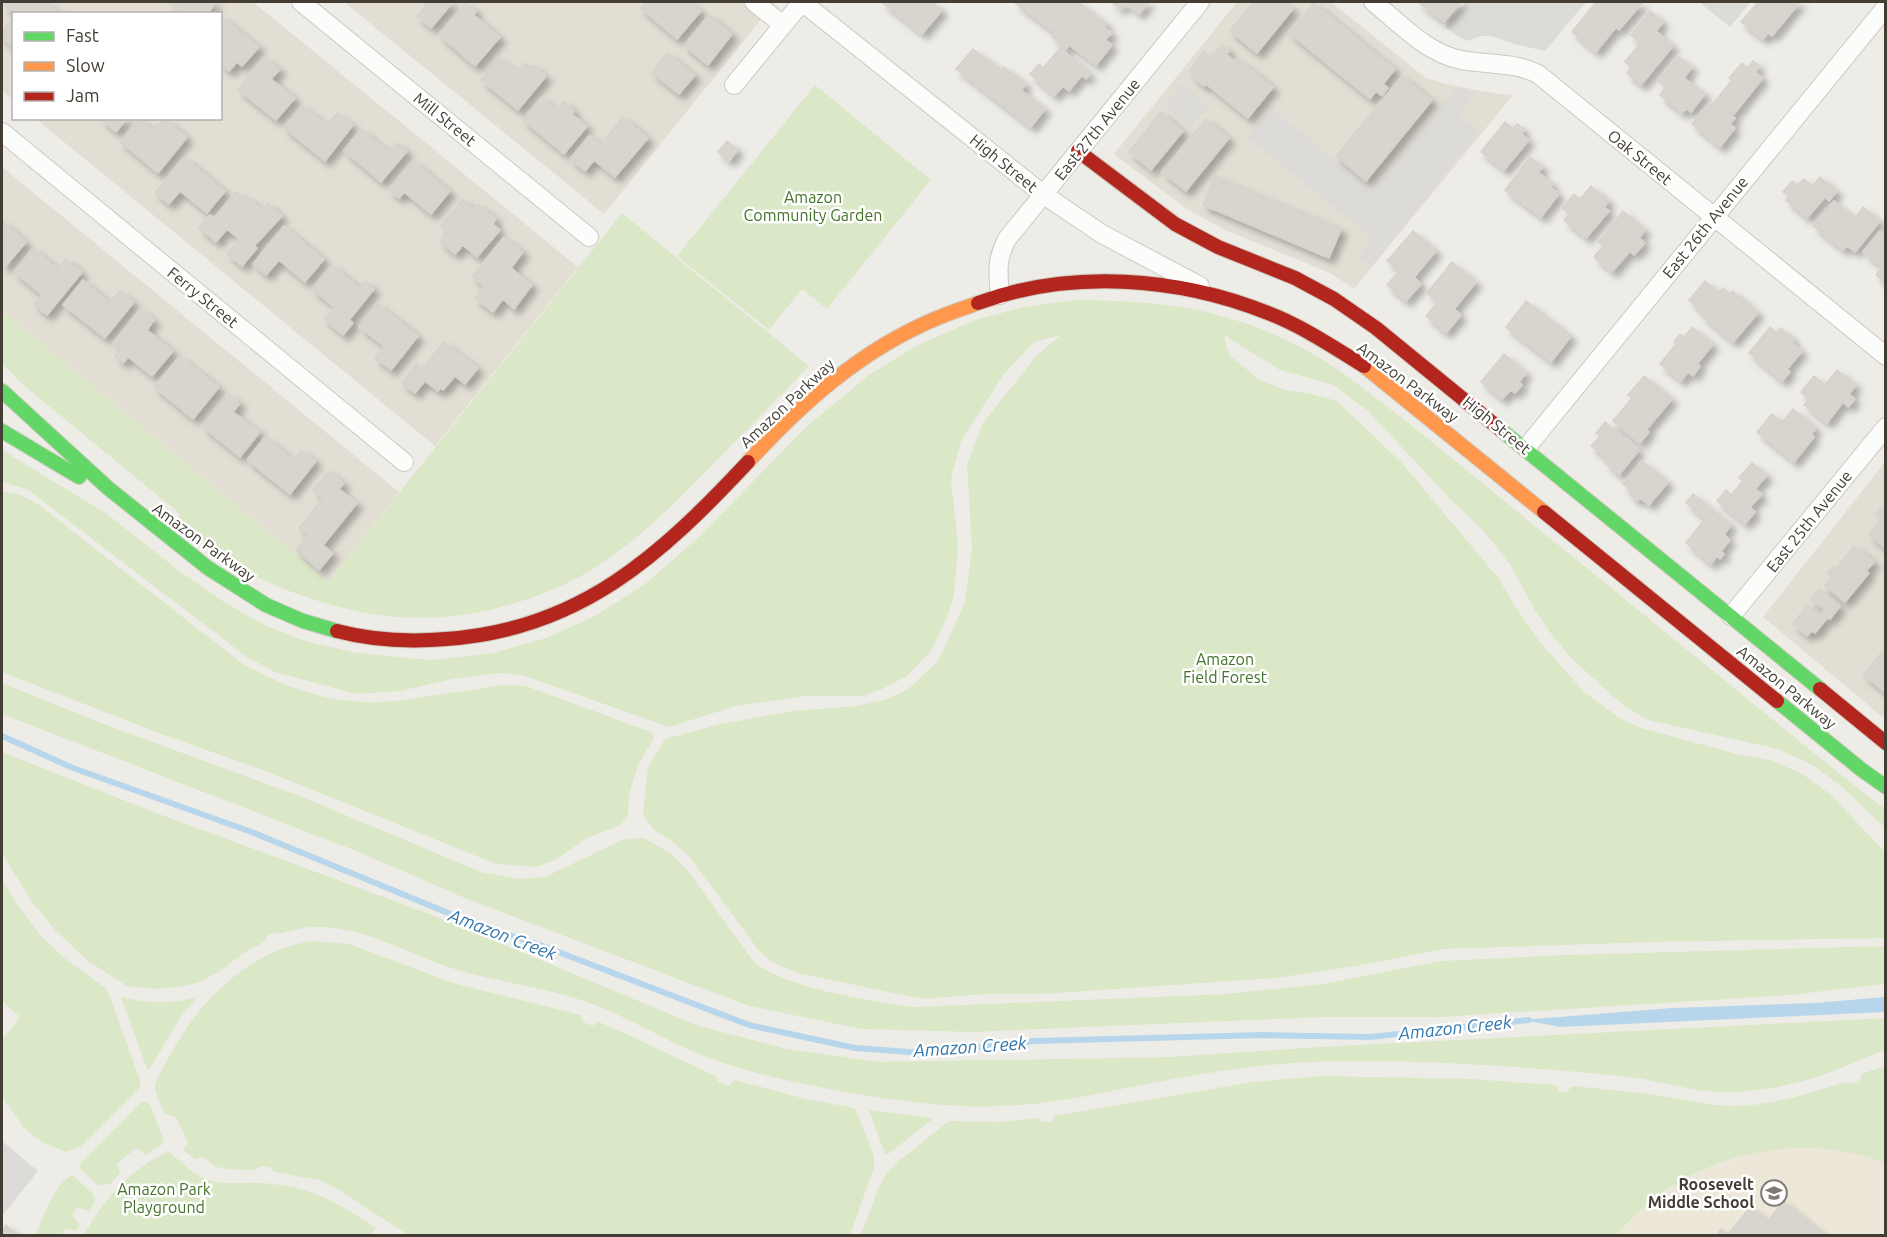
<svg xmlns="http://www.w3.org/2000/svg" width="1887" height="1237" font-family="Ubuntu,sans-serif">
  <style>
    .residential { fill: #e2ded4 }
    .education { fill: #ece7d9 }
    .green { fill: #dbe8c7 }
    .parking { fill: #dddbd7 }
    .water { fill: #b7d6ec }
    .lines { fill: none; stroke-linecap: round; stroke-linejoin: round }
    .stream { stroke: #b7d6ec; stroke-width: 6 }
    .building { fill: #d8d5cf; stroke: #d6d3cd; stroke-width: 1.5; filter: url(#shadow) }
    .street-casing { stroke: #cac8c3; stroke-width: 20 }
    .fast-casing { stroke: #cdc9be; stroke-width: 16 }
    .slow-casing { stroke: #cdc9be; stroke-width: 16 }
    .jam-casing { stroke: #cdc9be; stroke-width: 16 }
    .street { stroke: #fcfcfb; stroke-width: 18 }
    .fast { stroke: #63d668; stroke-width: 14 }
    .slow { stroke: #ff974d; stroke-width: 14 }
    .jam { stroke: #b3261e; stroke-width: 14 }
    .labels { text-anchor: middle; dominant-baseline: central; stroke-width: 5; stroke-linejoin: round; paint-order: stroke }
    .street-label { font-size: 16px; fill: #433d34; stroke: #fff }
    .park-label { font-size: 16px; fill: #447329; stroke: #fff }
    .poi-label { font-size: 16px; font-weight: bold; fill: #433d34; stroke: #fff; text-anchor: end }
    .water-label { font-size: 18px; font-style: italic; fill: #3076ac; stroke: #fff }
  </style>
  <defs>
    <filter id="shadow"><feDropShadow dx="5.5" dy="5.5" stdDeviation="3" flood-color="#0004"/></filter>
  </defs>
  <rect width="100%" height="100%" fill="#eeece7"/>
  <path class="residential" d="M2 2H253L578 267 435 446 36 119 220 118V14H14L13 100 2 90Z
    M344 2H775L604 214Z
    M1237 2H1331L1426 78 1446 84 1498 94 1513 95 1354 289 1330 273 1225 230 1187 209 1114 154Z
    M2 167 399 492 328 582 2 311Z
    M1885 462V719L1763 617Z"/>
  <path class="education" d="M1813 1147 1846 1151 1885 1163V1235L1617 1236 1646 1205 1680 1182 1705 1169 1743 1156 1779 1148Z"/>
  <path class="green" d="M815 85 931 180 827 309 802 289 769 330 677 256Z
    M622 213 809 366C775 401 741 436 707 470 672 506 636 542 593 569 537 603 463 622 397 617 359 615 306 599 270 583 236 568 205 544 176 521L180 514 21 383 2 363V311L328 582Z
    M1075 300C1159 301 1224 307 1300 347 1338 366 1371 395 1405 420L1831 767 1885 809V828L1841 786 1812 765 1778 749 1648 720 1624 706 1573 660 1552 635 1536 612 1511 566 1483 530 1452 501 1368 411 1334 385 1280 370 1224 335 1229 355 1260 380 1285 390 1311 394 1337 401 1402 463 1499 579 1515 606 1539 641 1584 692 1621 719 1641 728 1737 754 1769 760 1801 773 1830 794 1885 852V938L1656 942 1443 949 1356 966 1276 978 1042 994H986L923 999 797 973 774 963 760 952 688 855 669 839 655 831 643 815 648 767 665 739 721 724 793 711 856 706 885 700 907 690 939 660 965 602 972 549 967 464 983 423 1037 355 1061 335 1034 342 1003 375 961 441 951 479 958 546 954 596 945 622 931 651 907 676 882 689 863 696H805L736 706 669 727 522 675 499 673 453 679 400 691 356 694 275 672 248 658 27 489 2 482V450L107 514 178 570 224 602 264 625 308 642 357 653 431 660 493 653 546 638 593 617 644 585 701 535 805 428 869 375 916 346 975 320 1024 307Z
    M2 491 21 495 39 505 243 664C284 687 332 704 379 702 405 701 432 695 457 692 483 689 499 683 526 686L651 732 654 738 638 765 629 794 628 816 619 826 587 838 555 860 536 867 496 864 268 772 156 732 2 672Z
    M2 683 101 723 305 798 481 872 519 879 545 877 622 840 644 838 670 853 689 872 753 961C786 989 869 1000 913 1007L1227 994 1323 984 1441 961 1566 955 1885 946V984L1790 995 1440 1017H1326L971 1032 862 1029 749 1006 467 899 356 851 2 714Z
    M2 752 159 814 435 916 696 1025 787 1049 878 1062 1170 1057 1320 1047 1885 1018V1050C1862 1058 1840 1070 1816 1077 1790 1086 1762 1090 1735 1092 1700 1095 1656 1079 1620 1076 1519 1066 1416 1059 1314 1062 1251 1064 1188 1076 1126 1088 1091 1095 1055 1103 1019 1105 956 1110 892 1101 830 1089 782 1080 732 1069 687 1049 654 1034 623 1015 589 1003 543 986 493 982 445 966 405 952 363 927 319 927 306 926 292 931 279 934L275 932 266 936V941L245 952 220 971 197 983 177 987 154 989 127 986 88 961 55 930 32 902 2 853Z
    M2 879 16 903 42 937 68 961 107 989 140 1080V1086L137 1090 80 1147 66 1152 42 1142 24 1128 2 1097V1040L20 1017 2 1001Z
    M312 941 349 944 453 983 581 1015 583 1022 593 1026 597 1021C637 1038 676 1058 716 1076L718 1082 728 1086 735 1080 806 1099 855 1108 874 1156V1168L850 1235H408L336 1188 319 1180 274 1172 270 1167 260 1166 255 1170H237L216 1167 203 1157 195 1159 183 1150 188 1143 176 1117 165 1114C162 1107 156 1097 155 1089 154 1080 164 1067 168 1059 198 1002 247 951 312 941Z
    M121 997C148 1004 170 1004 197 997L180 1018 149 1070 147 1069Z
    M1885 1066V1163C1792 1127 1680 1158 1617 1235H861L880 1184 888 1172 900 1160 949 1121 997 1122 1038 1118 1042 1122H1051L1054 1116 1252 1082 1322 1076 1471 1079 1556 1085 1559 1091 1567 1092 1572 1086C1600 1089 1627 1091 1655 1095 1681 1098 1707 1106 1733 1106 1772 1106 1809 1093 1846 1082L1851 1084 1860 1080 1861 1074Z
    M142 1101 150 1104 163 1138V1144L146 1155 136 1148 117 1164 120 1173 110 1184 98 1185 80 1169V1164Z
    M869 1110 932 1118 933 1119 887 1155 885 1154Z
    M168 1152C182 1160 190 1174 206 1179 223 1186 243 1182 261 1183 311 1186 335 1201 376 1228L371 1236 84 1235C101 1203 133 1166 168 1152Z
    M73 1175 94 1195 95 1202 89 1211 76 1208 72 1216 80 1225 76 1231 65 1229 62 1235H36C41 1221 57 1179 73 1175Z"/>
  <path class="parking" d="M1466 2H1586L1545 51 1514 44 1492 36H1481L1467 41 1457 36 1445 27Z
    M1699 2H1751L1730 27Z
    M1182 83 1209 105 1191 127 1164 106Z
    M1455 88 1475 93 1458 115 1479 132 1371 267 1358 257 1372 238 1248 138 1271 108 1373 190Z
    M2 1141 38 1171 2 1216Z"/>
  <path class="water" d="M1885 997V1012L1560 1027 1522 1020 1672 1008 1815 1003Z"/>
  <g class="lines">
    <path class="stream" d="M2 736 73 768 249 831 475 924 540 945 749 1025 855 1048 923 1053 1035 1041 1263 1035 1370 1037 1529 1020"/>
  </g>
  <path class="building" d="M6 2H45L56 10 54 14H15L4 5Z
    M170 2H216L207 14H183Z
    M424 2H453L431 28 417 16 427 4Z
    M645 2H690L701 11 677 39 640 8Z
    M882 2H932L942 10 922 34Z
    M1014 2H1078L1107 24 1104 27 1112 33 1105 40 1112 45 1096 65 1069 45 1066 49 1052 37 1055 33Z
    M1111 2H1149L1139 14 1126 3 1121 9Z
    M1253 2H1283L1293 9 1257 53 1230 31Z
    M1418 2H1461L1444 22Z
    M1596 2 1642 3 1619 30 1616 27 1596 52 1572 32Z
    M1758 2H1800L1772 36 1768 33 1763 39 1741 22Z
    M466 3 476 11 474 15 500 37 475 66 439 35Z
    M1314 3 1395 69 1383 84 1388 88 1382 96 1376 91 1370 99 1289 33Z
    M1650 11 1663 22 1656 31 1673 46 1641 85 1627 73 1631 67 1625 62 1640 43 1631 35Z
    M709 15 732 34 708 65 684 46Z
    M221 16 259 47 242 66 237 62 229 71 220 64Z
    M14 17V48L2 38V32Z
    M1222 45 1229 51 1226 54 1235 61 1237 59 1273 87 1248 118 1206 84 1204 86 1193 77 1195 75 1189 71 1204 52 1211 58Z
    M1060 48 1090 74 1086 79 1082 75 1069 91 1063 86 1054 96 1030 74 1039 64 1043 68Z
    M973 49 1001 70 1004 67 1026 84 1021 90 1045 109 1031 127 956 69Z
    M667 53 695 75 679 94 652 73Z
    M1678 56 1692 67 1684 78 1705 94 1691 112 1686 109 1682 113 1660 95 1666 87 1658 81Z
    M264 57 280 69 271 79 295 98 276 120 238 90Z
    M498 58 511 68 514 66 520 70 525 63 531 68 533 65 546 76 518 110 481 80Z
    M1753 61 1759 66 1755 72 1763 78 1734 114 1730 112 1729 113 1735 118 1730 124 1735 128 1720 147 1692 124 1709 103 1712 105 1732 80 1729 78 1742 63 1748 68Z
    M1402 76 1432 100 1366 181 1336 156Z
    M542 97 556 109 563 101 574 111 572 114 587 126 564 154 523 120Z
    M302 106 327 125 337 113 353 125 325 161 284 128Z
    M1161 112 1183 131 1151 170 1129 152Z
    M623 117 648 138 615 177 594 160 585 171 570 159 590 135 601 144Z
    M100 118H127L116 132Z
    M139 119 151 129 166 120 187 137 158 173 120 142Z
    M1206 119 1229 138 1186 191 1162 172Z
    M1505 122 1513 129 1517 124 1524 129 1521 134 1529 140 1504 170 1481 152Z
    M361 129 389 152 397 143 407 151 381 182 344 151Z
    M727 141 738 150 729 161 718 152Z
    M184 157 225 191 207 213 180 191 169 204 155 193Z
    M1530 157 1543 167 1538 172 1553 184 1550 187 1559 194 1541 217 1505 190Z
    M413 161 450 191 431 214 404 192 399 198 389 190Z
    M1215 176 1341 229 1329 258 1203 205Z
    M1820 177 1837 191 1829 201 1825 197 1807 218 1786 200 1789 197 1783 192 1792 181 1798 185 1804 179 1813 186Z
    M1591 186 1609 201 1604 207 1609 211 1586 238 1564 220 1569 214 1562 208 1574 194 1580 199Z
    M236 192 244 199 246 196 262 209 267 203 282 216 254 246 257 248 242 266 227 254 239 239 227 229 216 242 199 228 210 215 214 218Z
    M463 199 474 209 478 204 496 219 493 224 500 230 477 257 463 245 455 254 440 242 448 232 441 226Z
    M1834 201 1855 218 1863 207 1880 221 1855 252 1847 246 1843 250 1813 226Z
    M1623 211 1645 230 1639 238 1645 243 1634 255 1630 251 1612 272 1594 257 1603 246 1598 242Z
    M2 221 26 242 5 267 2 264Z
    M284 226 324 259 305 282 279 260 266 275 253 264Z
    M1413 231 1436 251 1414 277 1421 284 1406 301 1387 285 1399 271 1387 261Z
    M1880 231 1886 236V283L1876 275 1882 267 1863 252Z
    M504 237 523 252 511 268 532 285 514 309 503 299 493 312 475 298 484 286 472 277Z
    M33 248 58 269 66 259 82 272 47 315 34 304 42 295 14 272Z
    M1452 262 1476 282 1454 309 1461 315 1446 333 1426 316 1438 302 1427 293Z
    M332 265 360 288 365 281 374 289 349 320 353 323 343 335 324 319 334 307 312 289Z
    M83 280 110 303 120 291 134 302 105 338 63 305Z
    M1705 281 1719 293 1723 288 1730 294 1733 291 1758 313 1733 342 1701 315 1703 312 1689 300Z
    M1526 301 1571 336 1551 362 1506 327Z
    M378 304 418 336 391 370 375 358 384 346 359 327Z
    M140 309 154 320 147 330 173 351 152 376 128 357 123 363 115 356 121 349 113 343Z
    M1692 327 1713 344 1697 364 1700 366 1693 376 1688 372 1681 381 1660 364 1676 344 1674 342 1680 334 1684 337Z
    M1770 327 1777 333 1781 328 1794 340 1792 343 1802 351 1787 369 1790 372 1782 381 1749 353Z
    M444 342 478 368 465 384 455 376 443 390 440 388 438 391 425 381 415 393 402 383 416 364 422 369Z
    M1504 354 1526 373 1519 382 1522 385 1515 393 1511 390 1502 399 1481 382Z
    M180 356 219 387 193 419 154 387Z
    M1837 370 1856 385 1849 394 1855 399 1848 407 1843 402 1827 423 1804 405 1809 399 1801 392 1814 376 1825 385Z
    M1644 376 1672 399 1646 430 1649 432 1640 443 1613 421 1632 398 1628 395Z
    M229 394 240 403 233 412 260 432 240 457 203 427Z
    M1793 409 1816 428 1811 434 1814 437 1794 462 1757 432 1772 414 1782 422Z
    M1605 422 1639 450 1619 475 1605 463 1609 460 1591 446 1600 436 1596 433Z
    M265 437 294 460 301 450 316 461 290 494 247 460Z
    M1642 461 1668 482 1649 505 1640 498 1637 501 1629 494 1631 491 1623 484Z
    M1752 463 1767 475 1755 489 1762 494 1750 507 1755 512 1745 524 1717 501 1726 490 1731 495 1743 481 1739 478Z
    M329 471 344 483 339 489 357 503 323 545 333 553 319 570 296 550 308 535 299 528 323 498 313 490Z
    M1693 494 1731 525 1724 534 1730 540 1721 551 1724 554 1720 559 1717 556 1711 564 1686 543 1705 519 1686 503Z
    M1886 502V549L1869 535 1881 519 1876 514Z
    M1854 546 1874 562 1866 571 1869 573 1845 602 1825 585 1832 577 1828 573 1833 567 1836 569Z
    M1819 589 1840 606 1830 619 1828 617 1815 633 1812 631 1807 636 1793 624 1807 605 1820 616 1825 610 1811 599Z
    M1886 647V693L1863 675Z
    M1783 1201 1825 1236H1716L1721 1229 1728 1235 1750 1207 1768 1221Z
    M6 1225 18 1236H2V1231Z"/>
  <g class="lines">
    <g class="street-casing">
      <path id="street" d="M301 2 589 237
        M754 2 783 25
        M1373 2C1400 23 1426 53 1461 60 1488 65 1514 62 1538 74L1886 356
        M734 85 802 2 1044 195 1102 234 1200 286
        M2 132 404 462
        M1000 295C998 272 996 260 1007 239L1200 2
        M1526 448 1886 7
        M1731 616 1886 427"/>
    </g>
    <g class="fast-casing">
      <path id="fast" d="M2 391 108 488 208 568 266 605 303 621 337 631
        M1501 430 1820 689
        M2 431 79 477
        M1777 701 1862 770 1886 787"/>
    </g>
    <g class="slow-casing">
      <path id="slow" d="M1364 366 1544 512
        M748 462C802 403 861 350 935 319 949 313 964 308 978 303"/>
    </g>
    <g class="jam-casing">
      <path id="jam" d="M1078 151 1175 224 1218 247 1295 278 1334 299 1376 328 1501 430
        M978 303C1071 269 1178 277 1268 313 1302 326 1333 347 1364 366
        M1544 512 1777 701
        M337 631C371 640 410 642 446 639 580 630 661 555 748 462
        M1820 689 1886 743"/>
    </g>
    <use href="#street" class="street"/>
    <use href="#fast" class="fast"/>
    <use href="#slow" class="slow"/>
    <use href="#jam" class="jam"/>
  </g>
  <defs>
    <g id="school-ring" transform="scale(1.35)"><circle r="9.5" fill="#fff" stroke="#7f7a73" stroke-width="1.5"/><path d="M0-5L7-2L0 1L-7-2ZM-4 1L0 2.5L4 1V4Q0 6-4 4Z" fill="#7f7a73"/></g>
  </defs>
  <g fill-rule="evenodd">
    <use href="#school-ring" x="1774" y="1193"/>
  </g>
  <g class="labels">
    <g class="street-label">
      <text transform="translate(445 119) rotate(39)">Mill Street</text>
      <text transform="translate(1097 129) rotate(-51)">East 27th Avenue</text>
      <text transform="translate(1640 157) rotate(39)">Oak Street</text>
      <text transform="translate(1004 163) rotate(39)">High Street</text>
      <text transform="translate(1705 227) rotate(-51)">East 26th Avenue</text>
      <text transform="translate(203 297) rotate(39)">Ferry Street</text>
      <text transform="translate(1408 382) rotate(37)">Amazon Parkway</text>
      <text transform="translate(787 403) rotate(-43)">Amazon Parkway</text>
      <text transform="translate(1497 425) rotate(39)">High Street</text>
      <text transform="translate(1809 521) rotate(-51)">East 25th Avenue</text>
      <text transform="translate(204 542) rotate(36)">Amazon Parkway</text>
      <text transform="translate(1787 687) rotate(39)">Amazon Parkway</text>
    </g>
    <g class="park-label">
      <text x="813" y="197">Amazon<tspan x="813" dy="18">Community Garden</tspan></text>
      <text x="1225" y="659">Amazon<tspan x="1225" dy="18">Field Forest</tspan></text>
      <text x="164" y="1189">Amazon Park<tspan x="164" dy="18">Playground</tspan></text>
    </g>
    <g class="poi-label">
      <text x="1754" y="1184">Roosevelt<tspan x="1754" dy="18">Middle School</tspan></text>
    </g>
    <g class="water-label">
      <text transform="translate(503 934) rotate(21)">Amazon Creek</text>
      <text transform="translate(1455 1027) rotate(-6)">Amazon Creek</text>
      <text transform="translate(970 1046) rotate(-4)">Amazon Creek</text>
    </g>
  </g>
  <rect width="1887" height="1237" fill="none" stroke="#433d34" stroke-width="6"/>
  <rect x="12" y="12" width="210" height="108" fill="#ffffff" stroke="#b4b1ae" stroke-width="1.5"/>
  <rect x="24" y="32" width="30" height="9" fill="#63d668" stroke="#b4b1ae" stroke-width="1.5"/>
  <text x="66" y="42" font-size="18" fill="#433d34">Fast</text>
  <rect x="24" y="62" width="30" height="9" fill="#ff974d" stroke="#b4b1ae" stroke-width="1.5"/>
  <text x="66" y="72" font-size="18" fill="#433d34">Slow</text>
  <rect x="24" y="92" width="30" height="9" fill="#b3261e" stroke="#b4b1ae" stroke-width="1.5"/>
  <text x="66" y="102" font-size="18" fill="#433d34">Jam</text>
</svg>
